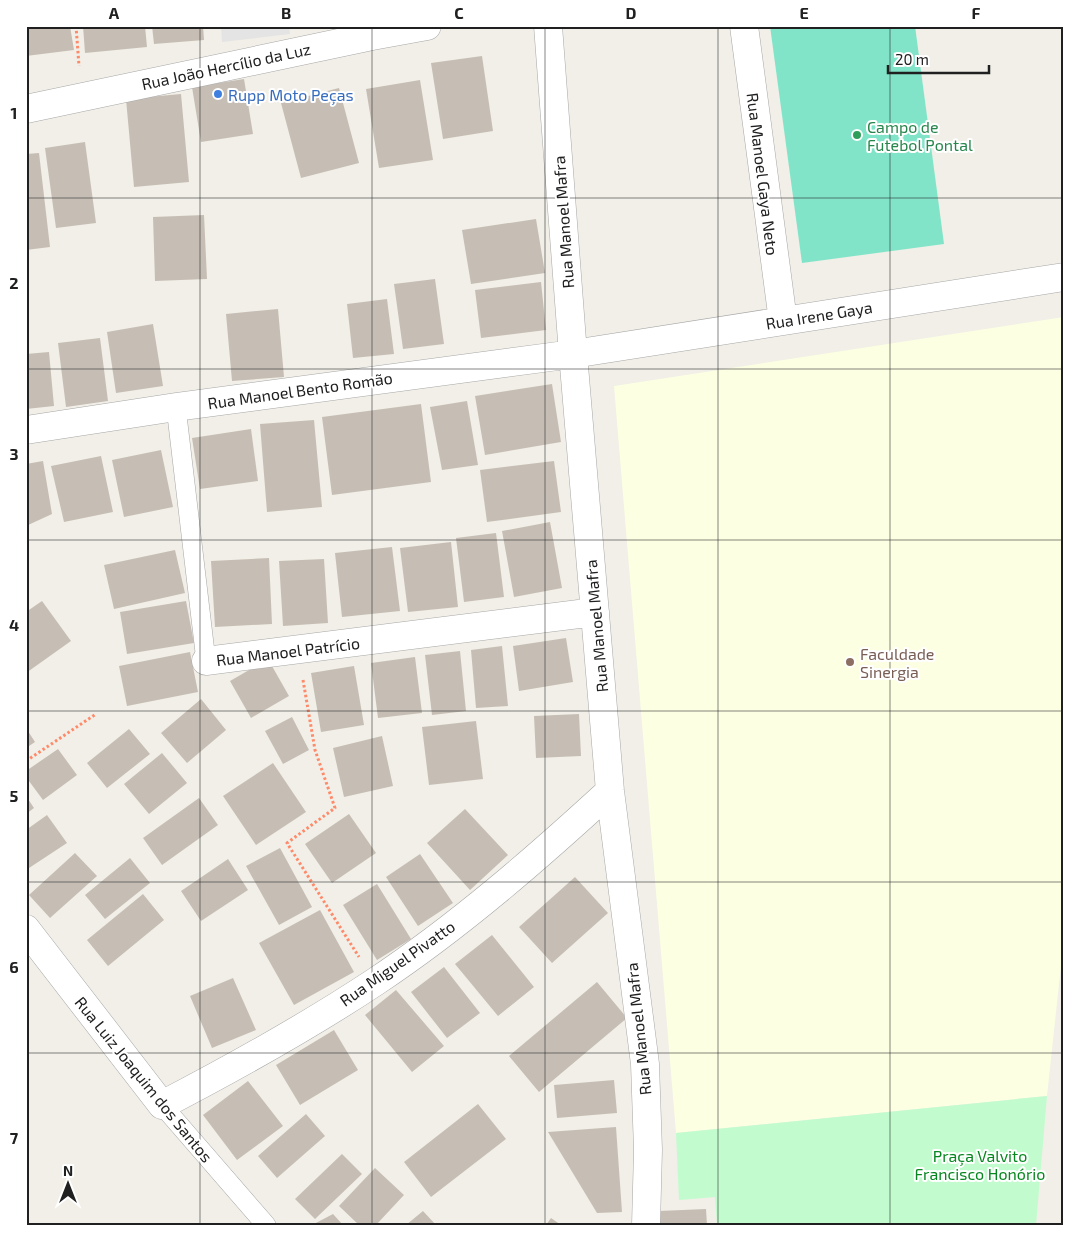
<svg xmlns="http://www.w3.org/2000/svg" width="1090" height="1251" font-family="'Exo 2',sans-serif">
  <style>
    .education { fill: #fcffe2 }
    .park { fill: #c2fcce }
    .pitch { fill: #81e4c9 }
    .parking { fill: #e4e4e4 }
    .building { fill: #c6beb5 }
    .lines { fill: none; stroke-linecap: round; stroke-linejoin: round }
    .service-casing { stroke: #a7a7a7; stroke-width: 20 }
    .minor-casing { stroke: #a7a7a7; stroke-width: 29 }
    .path { stroke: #ff8a6a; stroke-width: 3; stroke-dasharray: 2.5 2.5; stroke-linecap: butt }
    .service { stroke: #fff; stroke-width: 19 }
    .minor { stroke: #fff; stroke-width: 28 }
    .grid { fill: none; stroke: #202020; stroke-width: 1; stroke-opacity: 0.55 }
    .shop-dot { fill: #3f7fe0; stroke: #fff; stroke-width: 2 }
    .leisure-dot { fill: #2e9e5b; stroke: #fff; stroke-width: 2 }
    .education-dot { fill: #8d6e63; stroke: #fff; stroke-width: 2 }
    .labels { text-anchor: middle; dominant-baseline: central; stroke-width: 4; stroke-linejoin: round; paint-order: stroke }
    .street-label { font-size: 16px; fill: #202020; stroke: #fff }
    .shop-label { font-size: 16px; fill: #366cbe; stroke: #fff; text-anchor: start }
    .leisure-label { font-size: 16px; fill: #27864d; stroke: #fff; text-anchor: start }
    .education-label { font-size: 16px; fill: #785e54; stroke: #fff; text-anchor: start }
    .park-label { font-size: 16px; fill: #06871f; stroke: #fff }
    .neatline { fill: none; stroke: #202020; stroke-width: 2 }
    .grid-label { font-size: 16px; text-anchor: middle; font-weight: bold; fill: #202020 }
  </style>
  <rect width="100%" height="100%" fill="#f1efe7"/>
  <path class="education" d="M1064 317V938L1047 1096 676 1133 614 386Z"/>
  <path class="park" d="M1047 1096 1036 1225H717L715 1197 679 1200 676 1133Z"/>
  <path class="pitch" d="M770 26H915L944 244 802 263Z"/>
  <path class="parking" d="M221 26H289L290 34 222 42Z"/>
  <path class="building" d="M26 26H70L74 50 26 56Z
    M83 26H145L147 47 85 53Z
    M152 26H203L204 40 154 44Z
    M482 56 493 131 443 139 431 63Z
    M244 79 253 134 201 142 192 87Z
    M420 80 433 160 379 168 366 89Z
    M339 88 359 163 301 178 281 103Z
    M181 94 189 182 134 187 126 99Z
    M85 142 96 223 56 228 45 148Z
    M39 153 50 247 26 250V154Z
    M204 215 207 279 155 281 153 217Z
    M536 219 545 273 471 284 462 230Z
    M435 279 444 344 403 349 394 284Z
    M541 282 546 330 481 338 475 290Z
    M387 299 394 354 353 358 347 304Z
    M278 309 284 377 232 381 226 314Z
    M153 324 163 386 116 393 107 332Z
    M100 338 108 401 66 407 58 343Z
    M49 352 54 406 26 409V354Z
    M552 384 561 442 485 455 475 396Z
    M467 401 478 465 442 470 430 407Z
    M421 404 431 482 332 495 322 417Z
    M314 420 322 507 267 512 260 424Z
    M251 429 258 481 200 489 192 438Z
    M161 450 173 507 124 517 112 460Z
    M101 456 113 512 64 522 51 466Z
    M43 461 52 514 26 526V464Z
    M554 461 561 512 487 522 480 470Z
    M550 522 562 588 514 597 502 531Z
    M496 533 504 597 464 602 456 538Z
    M451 542 458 607 408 612 400 548Z
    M392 547 400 611 342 617 335 553Z
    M175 550 185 593 114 609 104 565Z
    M269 558 272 624 215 627 211 561Z
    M324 559 328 623 283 626 279 561Z
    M42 601 71 641 26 673V612Z
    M186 601 194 643 127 654 120 612Z
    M566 638 573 682 519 691 513 646Z
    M502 646 508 706 476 708 471 650Z
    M460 651 466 711 432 715 425 655Z
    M190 652 198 692 127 706 119 666Z
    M415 657 422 713 378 718 371 663Z
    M268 659 289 696 251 718 230 681Z
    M354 666 364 725 321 732 311 673Z
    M201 699 226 730 187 763 161 733Z
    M579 714 581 756 536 758 534 716Z
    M292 717 309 750 283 764 265 731Z
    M476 721 483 779 429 785 422 727Z
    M26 728 35 742 26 748Z
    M129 729 150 754 107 788 87 763Z
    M382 736 393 786 344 797 333 748Z
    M58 749 77 775 43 800 26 777V771Z
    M162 753 187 783 149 814 124 784Z
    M273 763 306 812 256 845 223 796Z
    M26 796 34 808 26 814Z
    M199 798 218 825 162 865 143 838Z
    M465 809 508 855 470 890 427 843Z
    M349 814 376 853 332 883 305 844Z
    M47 815 67 843 26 870V830Z
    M280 848 312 907 279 925 246 866Z
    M75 853 97 876 50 918 29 895Z
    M420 854 453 903 418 926 386 877Z
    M130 858 150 883 105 919 85 895Z
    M228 859 248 890 201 921 181 891Z
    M575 877 608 913 552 963 519 927Z
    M377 884 411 939 377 960 343 905Z
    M143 894 164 920 108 966 87 940Z
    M320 910 354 972 294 1005 259 943Z
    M492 935 534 987 498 1016 455 964Z
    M444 967 480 1013 447 1038 411 992Z
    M233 978 256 1030 212 1048 190 996Z
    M597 982 627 1018 539 1092 509 1056Z
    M396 990 444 1046 412 1072 365 1015Z
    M334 1030 358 1070 300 1105 276 1065Z
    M614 1080 617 1113 557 1118 554 1085Z
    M248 1081 283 1126 237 1160 203 1115Z
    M478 1104 506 1139 431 1197 404 1162Z
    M306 1114 325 1136 277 1178 258 1156Z
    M616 1127 622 1212 597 1213 548 1132Z
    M342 1154 362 1174 315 1219 295 1199Z
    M375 1168 404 1195 376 1225H359L339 1206Z
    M706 1209 707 1225H660L659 1211Z
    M423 1211 436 1225H406Z
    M333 1214 343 1225H312Z
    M551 1218 561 1225H546Z"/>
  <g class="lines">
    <g class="service-casing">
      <path id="service" d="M176 407 206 661
        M162 1105 266 1225"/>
    </g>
    <g class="minor-casing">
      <path id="minor" d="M548 26 573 354 610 791 645 1064 648 1150 646 1225
        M744 26 783 321
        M26 109 372 36 427 26
        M26 430 176 407 573 354 1064 277
        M206 661 595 612
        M26 929 162 1105C235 1067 307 1027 375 982 459 926 536 859 610 791"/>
    </g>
    <path class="path" d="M76 26 79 66
      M303 680 315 750 335 808 287 843 359 957
      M26 761 96 714"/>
    <use href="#service" class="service"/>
    <use href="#minor" class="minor"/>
  </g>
  <path class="grid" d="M200 26V1225M372 26V1225M545 26V1225M718 26V1225M890 26V1225M26 198H1064M26 369H1064M26 540H1064M26 711H1064M26 882H1064M26 1053H1064"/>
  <circle class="shop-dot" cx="218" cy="94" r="5"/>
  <circle class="leisure-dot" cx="857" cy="135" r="5"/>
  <circle class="education-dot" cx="850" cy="662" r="5"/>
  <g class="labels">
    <g class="street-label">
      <text transform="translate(226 66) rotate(-12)">Rua João Hercílio da Luz</text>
      <text transform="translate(763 174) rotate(83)">Rua Manoel Gaya Neto</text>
      <text transform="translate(563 222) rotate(-94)">Rua Manoel Mafra</text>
      <text transform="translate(819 315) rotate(-9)">Rua Irene Gaya</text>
      <text transform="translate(300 390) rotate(-8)">Rua Manoel Bento Romão</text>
      <text transform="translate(596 626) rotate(-95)">Rua Manoel Mafra</text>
      <text transform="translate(288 651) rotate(-7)">Rua Manoel Patrício</text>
      <text transform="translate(397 963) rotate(-35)">Rua Miguel Pivatto</text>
      <text transform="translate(638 1029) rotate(-96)">Rua Manoel Mafra</text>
      <text transform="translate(144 1079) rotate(51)">Rua Luiz Joaquim dos Santos</text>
    </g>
    <g class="shop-label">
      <text x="228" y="94">Rupp Moto Peças</text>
    </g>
    <g class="leisure-label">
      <text x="867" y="126">Campo de<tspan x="867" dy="18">Futebol Pontal</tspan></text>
    </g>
    <g class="education-label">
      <text x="860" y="653">Faculdade<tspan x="860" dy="18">Sinergia</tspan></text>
    </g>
    <g class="park-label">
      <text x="980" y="1155">Praça Valvito<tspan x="980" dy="18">Francisco Honório</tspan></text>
    </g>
  </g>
  <rect width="1090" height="1251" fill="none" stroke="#ffffff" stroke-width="55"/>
  <g transform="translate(68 1184)" stroke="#ffffff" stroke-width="4" paint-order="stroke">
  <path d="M0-4L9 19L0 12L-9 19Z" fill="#202020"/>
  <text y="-8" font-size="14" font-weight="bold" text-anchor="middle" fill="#202020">N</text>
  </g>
  <path d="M888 65v8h101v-8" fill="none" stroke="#202020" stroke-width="2.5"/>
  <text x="895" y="65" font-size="15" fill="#202020" stroke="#ffffff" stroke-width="4" paint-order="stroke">20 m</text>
  <rect x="28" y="28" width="1034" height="1196" class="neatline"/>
  <g class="grid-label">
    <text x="114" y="19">A</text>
    <text x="286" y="19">B</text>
    <text x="459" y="19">C</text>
    <text x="631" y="19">D</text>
    <text x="804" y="19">E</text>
    <text x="976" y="19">F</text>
    <text x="14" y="119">1</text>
    <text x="14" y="289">2</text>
    <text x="14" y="460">3</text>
    <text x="14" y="631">4</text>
    <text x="14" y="802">5</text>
    <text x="14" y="973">6</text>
    <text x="14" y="1144">7</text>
  </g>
</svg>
